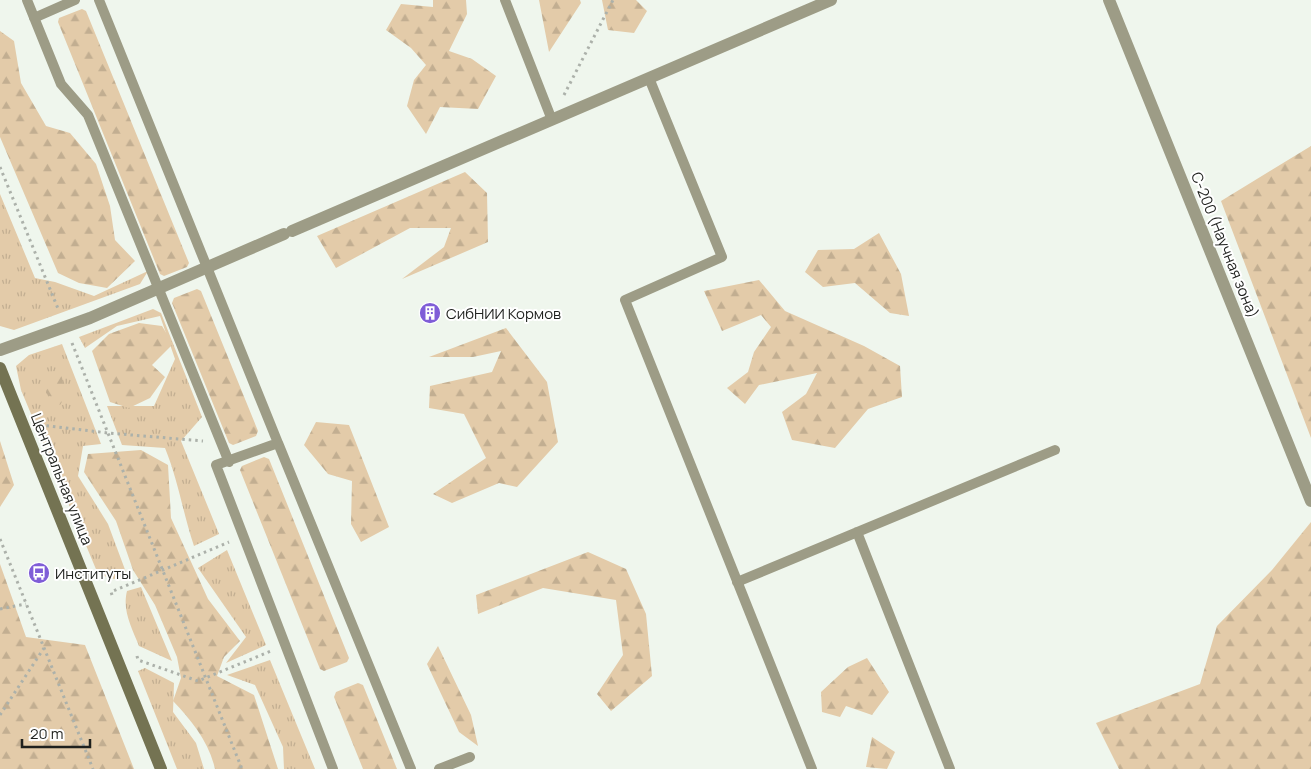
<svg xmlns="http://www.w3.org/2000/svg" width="1311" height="769" font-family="Manrope,sans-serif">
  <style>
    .grass { fill: url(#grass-tufts) }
    .forest { fill: url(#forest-firs) }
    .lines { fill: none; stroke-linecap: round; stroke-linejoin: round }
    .path { stroke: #acb1aa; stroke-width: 3; stroke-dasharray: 2.5 4; stroke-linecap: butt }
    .lane { stroke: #9d9c86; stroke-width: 10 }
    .street { stroke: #9d9c86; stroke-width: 12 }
    .secondary { stroke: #747352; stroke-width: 12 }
    .labels { text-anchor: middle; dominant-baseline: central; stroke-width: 4; stroke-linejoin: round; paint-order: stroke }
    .street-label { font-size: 15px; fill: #1f211e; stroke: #fff }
    .poi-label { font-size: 15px; fill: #1f211e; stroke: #fff; text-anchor: start }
  </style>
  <defs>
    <pattern id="grass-tufts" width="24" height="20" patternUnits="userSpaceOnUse" patternTransform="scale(1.25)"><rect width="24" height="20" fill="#e3cba9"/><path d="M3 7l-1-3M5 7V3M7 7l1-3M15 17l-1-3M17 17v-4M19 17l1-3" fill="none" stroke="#c2ae91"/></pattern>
    <pattern id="forest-firs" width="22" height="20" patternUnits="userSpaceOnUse" patternTransform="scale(1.25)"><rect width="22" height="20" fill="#e3cba9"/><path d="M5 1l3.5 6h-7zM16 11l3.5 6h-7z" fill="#c2ae91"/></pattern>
  </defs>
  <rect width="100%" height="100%" fill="#eff6ed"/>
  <path class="grass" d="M0 194 35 278 55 282 94 296 148 271 140 284 14 330 0 326Z
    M153 309 161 313 202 417 181 441 219 534 194 546C183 513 178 480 165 448L122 445 107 406H154L175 359 160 316 117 326 85 348 79 337Z
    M62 344 101 444 83 446 78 476 108 524 127 575 114 579 98 574 21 390 16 366 29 355Z
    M227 550 266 645 226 663 246 637 198 568Z
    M141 587 172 661 139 646C132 628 122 611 127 591Z
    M270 660 315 769H284L283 747 255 685 227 675Z
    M145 668 174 683 173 712 196 743 204 769H177L138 671Z"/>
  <path class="forest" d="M433 0H466L467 14 449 51 472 59 496 76 478 109 440 107 426 134 407 106 414 80 426 65 411 48 386 30 401 4 433 7Z
    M539 0H580L581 3 549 52Z
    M602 0H636L647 11 634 33 608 30Z
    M82 9 86 11 189 263 187 267 164 276 160 274 58 22 59 18Z
    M0 31 14 41 21 83 46 126 70 133 96 164 110 206 115 240 135 261 107 288 79 283 58 273 0 137Z
    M1311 146V438L1221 201Z
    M465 172 487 193 488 242 402 279 444 247 451 228H410L336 268 317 236Z
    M879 233 901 274 909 316 890 313 855 283 823 287 805 272 818 250 854 249Z
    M759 280 785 311 864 346 900 366 902 397 868 409 835 448 792 440 782 412 806 394 817 373 759 385 745 404 727 388 748 372 754 352 771 327 761 315 722 331 704 291Z
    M197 289 201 291 258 431 256 436 233 445 229 443 172 303 174 298Z
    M139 323 162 326 173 344 152 365 165 377 150 398 129 408 110 402 92 351 109 334Z
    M506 328 547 382 558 442 517 487 499 483 452 503 433 494 486 458 464 414 429 408 430 386 492 372 501 351 473 357H429Z
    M61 370 65 397 60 405 46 393V373Z
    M316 422 349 425 389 527 361 542 351 524 352 481 328 474 304 445Z
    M0 441 14 485 0 507Z
    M141 450 168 465 171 518 208 599 240 641 224 657 217 676 254 695 278 769H215C209 742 192 721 173 701L181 678 177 657 155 605 133 570 116 521 84 472 88 454Z
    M264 457 269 459 349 658 347 662 324 671 320 669 240 470 242 466Z
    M1311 522V769H1119L1096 723 1200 684 1217 626 1272 570Z
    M588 552 626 569 646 614 652 676 611 711 597 694 623 655 616 600 543 588 478 614 476 595Z
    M0 564 26 637 85 645 134 769H0Z
    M438 646 471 715 478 746 459 732 427 664Z
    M867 658 889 692 872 715 846 706 840 717 822 712 821 692 848 667Z
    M358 683 363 685 397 769H363L334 697 336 692Z
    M872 737 895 752 887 769 866 767Z"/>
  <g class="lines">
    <path class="path" d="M564 95 613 0
      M0 167 59 311
      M72 343 242 769
      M40 425 108 433 203 441
      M0 539 93 769
      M112 595 111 592 229 542
      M0 609 26 604
      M137 656 138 660 198 681 271 651
      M0 715 44 648"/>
    <path class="lane" d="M27 0 61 84 88 115 229 462
      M99 0 278 443
      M505 0 552 120
      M34 18 75 0
      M649 78 722 257 625 300 812 769
      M857 532 950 769
      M737 582 1055 450
      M333 769 216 465 278 443 411 769
      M439 769 470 757"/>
    <path class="street" d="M1109 0 1311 501
      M292 231 831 0
      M0 350 90 318 284 234"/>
    <path class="secondary" d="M0 368 161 769"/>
  </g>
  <defs>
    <g id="building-disc" transform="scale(1.125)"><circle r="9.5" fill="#7f5dd7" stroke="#fff"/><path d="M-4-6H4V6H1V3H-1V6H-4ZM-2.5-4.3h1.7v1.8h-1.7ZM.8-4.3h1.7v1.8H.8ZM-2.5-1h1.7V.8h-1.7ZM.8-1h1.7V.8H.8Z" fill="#fff"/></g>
    <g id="bus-disc" transform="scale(1.125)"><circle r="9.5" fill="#7f5dd7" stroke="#fff"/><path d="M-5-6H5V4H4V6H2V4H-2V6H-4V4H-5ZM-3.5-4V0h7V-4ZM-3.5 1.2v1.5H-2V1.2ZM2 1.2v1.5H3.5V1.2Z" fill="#fff"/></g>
  </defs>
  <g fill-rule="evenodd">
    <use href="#building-disc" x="430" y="313"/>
    <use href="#bus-disc" x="39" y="573"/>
  </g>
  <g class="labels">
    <g class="street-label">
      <text transform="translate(1225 245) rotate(68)">С-200 (Научная зона)</text>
      <text transform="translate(62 479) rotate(68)">Центральная улица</text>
    </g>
    <g class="poi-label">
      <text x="446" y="313">СибНИИ Кормов</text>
      <text x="55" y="573">Институты</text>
    </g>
  </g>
  <path d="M22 739v8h68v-8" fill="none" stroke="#1f211e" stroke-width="2.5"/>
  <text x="30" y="739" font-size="15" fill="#1f211e" stroke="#ffffff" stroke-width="4" paint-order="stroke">20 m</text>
</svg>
